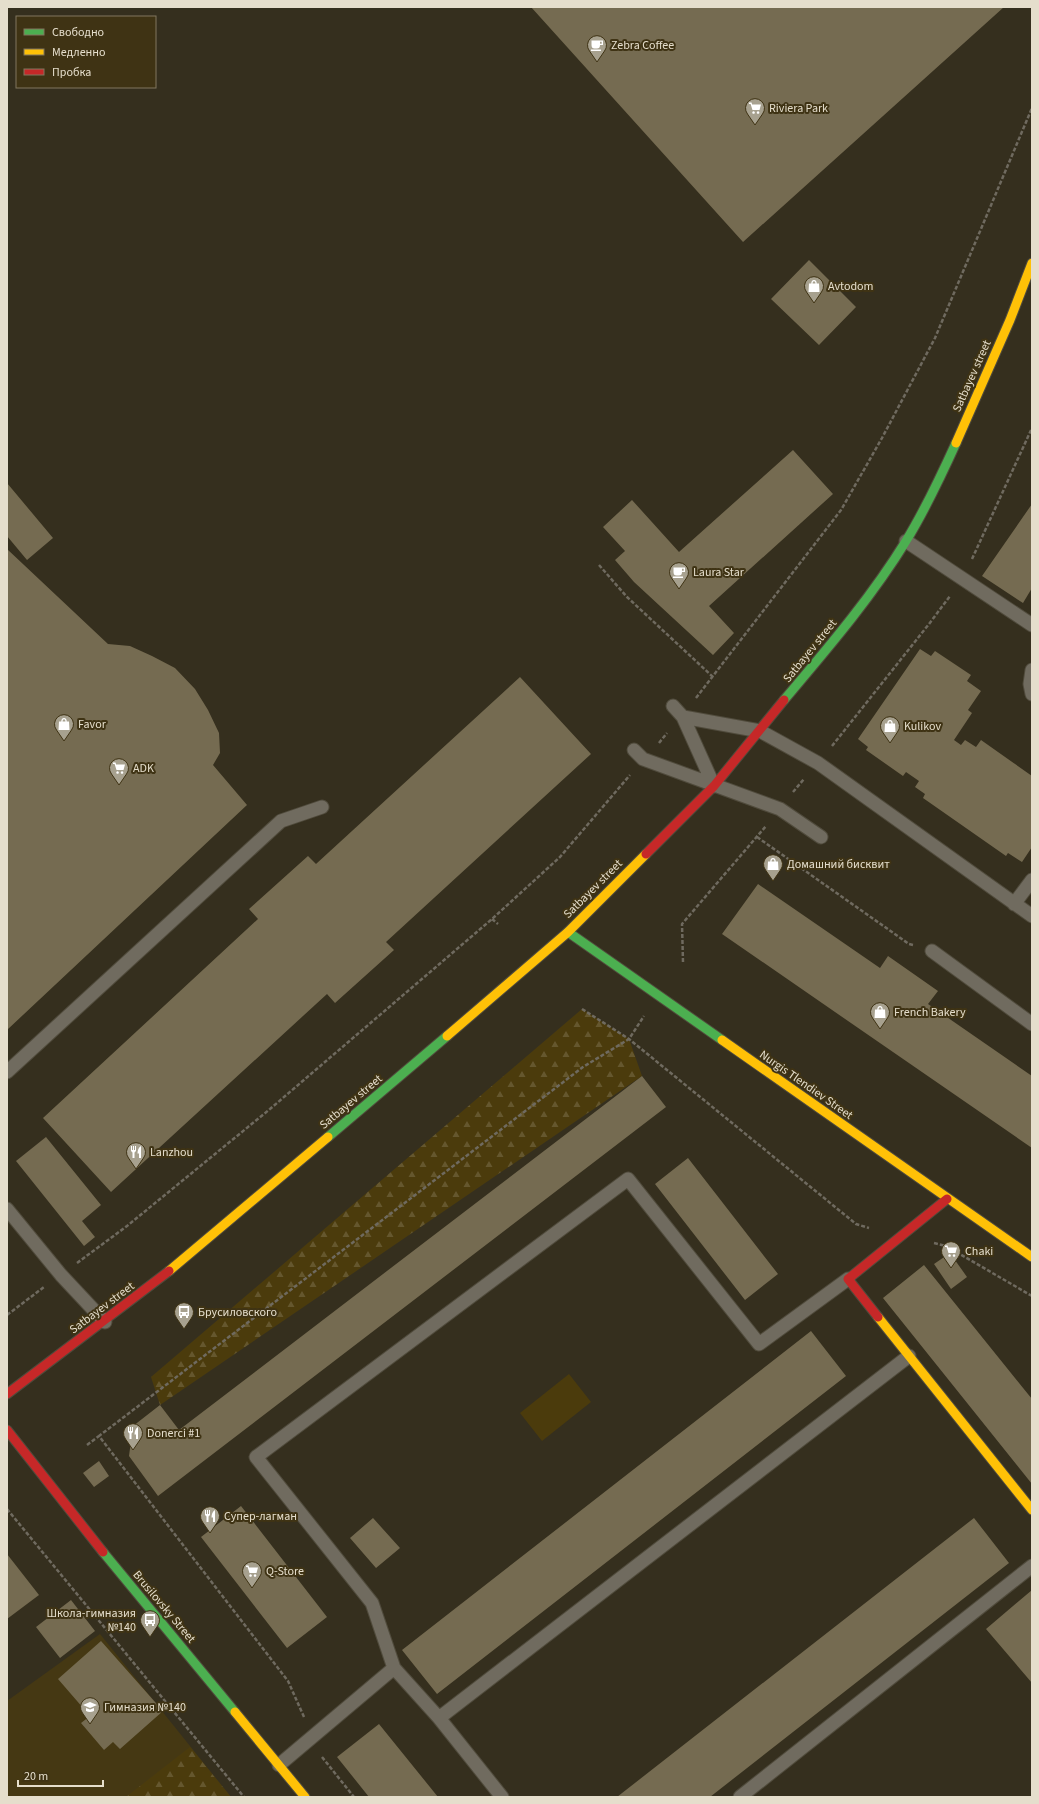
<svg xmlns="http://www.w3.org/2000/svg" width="1039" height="1804" font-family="'Source Sans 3',sans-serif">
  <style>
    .built { fill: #453813 }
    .green { fill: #4b3b0c }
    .forest { fill: url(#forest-firs) }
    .building { fill: #756b51 }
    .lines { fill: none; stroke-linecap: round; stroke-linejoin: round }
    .lane-casing { stroke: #504b3c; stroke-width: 15 }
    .fast-casing { stroke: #504b3c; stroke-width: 11 }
    .slow-casing { stroke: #504b3c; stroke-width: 11 }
    .jam-casing { stroke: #504b3c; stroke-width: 11 }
    .path { stroke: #6f6a5f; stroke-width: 2.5; stroke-dasharray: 4 2; stroke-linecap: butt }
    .lane { stroke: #706b5f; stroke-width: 13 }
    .fast { stroke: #4caf50; stroke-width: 9 }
    .slow { stroke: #ffc107; stroke-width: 9 }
    .jam { stroke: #c62828; stroke-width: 9 }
    .labels { text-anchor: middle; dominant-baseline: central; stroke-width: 4; stroke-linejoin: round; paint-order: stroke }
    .poi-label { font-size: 12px; fill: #e5decc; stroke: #3f3314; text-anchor: start }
    .street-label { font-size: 12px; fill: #e5decc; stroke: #3f3314 }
  </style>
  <defs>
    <pattern id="forest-firs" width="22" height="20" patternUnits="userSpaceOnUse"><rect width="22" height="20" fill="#4b3b0c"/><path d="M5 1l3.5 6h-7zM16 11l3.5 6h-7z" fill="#65572e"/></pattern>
  </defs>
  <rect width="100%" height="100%" fill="#352f1e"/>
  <path class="built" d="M100 1634 231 1797H7V1701Z"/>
  <path class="green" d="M569 1374 591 1402 542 1441 520 1413Z"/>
  <path class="forest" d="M582 1009 629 1039 642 1076 160 1405 151 1377Z
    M190 1747 231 1797H126Z"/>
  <path class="building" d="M531 7H1004L743 242Z
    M809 260 856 307 819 345 771 299Z
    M793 450 833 494 709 606 734 633 713 655 634 582 615 560 625 551 603 527 632 500 679 552Z
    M7 483 53 538 27 560 7 536Z
    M1032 504V588L1023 603 982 576Z
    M7 549 108 644 130 646 152 656 175 668 195 689 208 710 219 733 220 753 213 765 247 805 7 1030Z
    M920 649 931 656 935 651 971 675 967 681 981 691 968 710 972 713 954 740 961 745 965 740 976 747 981 740 1032 776V847L1022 862 1008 853 1006 856 923 798 925 794 915 787 919 781 906 772 903 776 866 750 868 747 858 739Z
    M520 677 591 754 386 942 394 950 335 1003 327 994 111 1192 43 1118 258 919 249 909 308 856 316 864Z
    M758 884 880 968 888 956 938 991 928 1004 1032 1076V1148L722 934Z
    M642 1076 666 1107 158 1496 129 1456 133 1426 160 1405 179 1430Z
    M46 1137 101 1205 82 1221 95 1237 84 1246 16 1161Z
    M688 1158 778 1274 745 1300 655 1184Z
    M950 1253 967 1277 951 1289 934 1264Z
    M924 1265 1032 1399V1484L883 1298Z
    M811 1331 846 1376 437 1694 402 1650Z
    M99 1461 109 1476 94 1487 83 1473Z
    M241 1506 327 1617 287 1648 201 1537Z
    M373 1518 400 1548 376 1568 350 1538Z
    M974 1518 1009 1563 710 1797H617Z
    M7 1554 39 1595 7 1619Z
    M1032 1590V1683L986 1629Z
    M71 1600 95 1631 60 1658 36 1627Z
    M101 1641 163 1711 120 1749 113 1742 104 1750 81 1723 90 1716 58 1679Z
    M379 1724 438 1797H369L337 1757Z"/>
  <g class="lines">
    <g class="lane-casing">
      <path id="lane" d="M906 541 1032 625
        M1032 670 1030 684 1032 694
        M673 706 683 717 714 786
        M683 717 760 731 818 763 1032 916
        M634 750 643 759 780 809 821 837
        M1014 904 1032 880
        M932 951 1032 1024
        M7 1072 281 821 322 807
        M7 1209 61 1275 105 1322
        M394 1668 372 1603 256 1457 628 1179 759 1344 848 1279
        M439 1718 502 1797
        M279 1765 394 1668 439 1718 909 1356
        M740 1797 1032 1566"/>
    </g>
    <g class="fast-casing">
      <path id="fast" d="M784 700C827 649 871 598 906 541 925 510 941 476 956 443
        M568 932 722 1040
        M328 1137 447 1036
        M103 1552 235 1712"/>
    </g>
    <g class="slow-casing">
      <path id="slow" d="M956 443 1010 320 1032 263
        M447 1036 568 932 646 854
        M722 1040 1032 1257
        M169 1271 328 1137
        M878 1317 1032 1510
        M235 1712 305 1797"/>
    </g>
    <g class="jam-casing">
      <path id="jam" d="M646 854 714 786 784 700
        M878 1317 848 1279 947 1199
        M7 1394 169 1271
        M7 1430 103 1552"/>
    </g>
    <path class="path" d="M972 559 1032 428
      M599 565 627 597 713 677
      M696 698 841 510 882 438 935 338 1032 108
      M659 743 667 733
      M832 746 929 624 950 596
      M793 792 804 779
      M757 837 909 944 913 945
      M492 919 498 924
      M683 962 682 924 766 826
      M582 1009 629 1039 856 1224 869 1228
      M934 1243 946 1246 1032 1296
      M77 1263 127 1226 270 1109 492 919 560 857 630 775
      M7 1315 44 1287
      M87 1445 99 1436
      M7 1509 244 1797
      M304 1717 288 1681 99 1436 583 1067 629 1039 644 1016
      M322 1757 354 1797"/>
    <use href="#lane" class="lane"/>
    <use href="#fast" class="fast"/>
    <use href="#slow" class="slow"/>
    <use href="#jam" class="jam"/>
  </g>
  <defs>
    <g id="cafe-pin" transform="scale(1)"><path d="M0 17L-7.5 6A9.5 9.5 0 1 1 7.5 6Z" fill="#a7a18f" stroke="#3f3314"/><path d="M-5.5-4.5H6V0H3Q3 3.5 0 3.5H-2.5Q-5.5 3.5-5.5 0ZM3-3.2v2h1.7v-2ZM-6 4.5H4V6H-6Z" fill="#fff"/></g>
    <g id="supermarket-pin" transform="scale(1)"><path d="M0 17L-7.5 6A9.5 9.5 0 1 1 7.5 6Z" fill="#a7a18f" stroke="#3f3314"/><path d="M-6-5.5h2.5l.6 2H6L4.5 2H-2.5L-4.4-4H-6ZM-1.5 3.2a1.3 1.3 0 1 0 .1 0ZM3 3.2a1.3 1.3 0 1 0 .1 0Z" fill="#fff"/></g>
    <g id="shop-pin" transform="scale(1)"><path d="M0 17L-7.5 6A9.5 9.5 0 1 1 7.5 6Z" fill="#a7a18f" stroke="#3f3314"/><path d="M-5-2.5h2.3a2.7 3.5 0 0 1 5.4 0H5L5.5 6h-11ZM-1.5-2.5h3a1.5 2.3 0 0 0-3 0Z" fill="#fff"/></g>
    <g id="restaurant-pin" transform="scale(1)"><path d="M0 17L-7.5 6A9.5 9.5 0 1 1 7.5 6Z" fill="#a7a18f" stroke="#3f3314"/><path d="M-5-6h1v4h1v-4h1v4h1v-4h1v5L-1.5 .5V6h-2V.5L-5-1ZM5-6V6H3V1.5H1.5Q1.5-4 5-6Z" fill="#fff"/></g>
    <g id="bus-pin" transform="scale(1)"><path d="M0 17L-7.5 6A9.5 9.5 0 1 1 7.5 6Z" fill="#a7a18f" stroke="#3f3314"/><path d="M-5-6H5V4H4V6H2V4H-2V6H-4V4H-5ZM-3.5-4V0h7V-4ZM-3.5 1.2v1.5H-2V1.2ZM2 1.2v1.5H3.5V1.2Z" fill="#fff"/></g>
    <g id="school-pin" transform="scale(1)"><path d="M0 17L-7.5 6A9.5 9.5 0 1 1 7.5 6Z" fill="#a7a18f" stroke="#3f3314"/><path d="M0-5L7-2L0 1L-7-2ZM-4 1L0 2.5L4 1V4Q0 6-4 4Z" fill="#fff"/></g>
  </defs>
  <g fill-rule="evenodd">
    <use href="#cafe-pin" x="597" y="45"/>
    <use href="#supermarket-pin" x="755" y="108"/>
    <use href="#shop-pin" x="814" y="286"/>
    <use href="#cafe-pin" x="679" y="572"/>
    <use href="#shop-pin" x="64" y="724"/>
    <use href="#shop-pin" x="890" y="726"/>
    <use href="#supermarket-pin" x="119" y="768"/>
    <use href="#shop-pin" x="773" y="864"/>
    <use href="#shop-pin" x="880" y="1012"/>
    <use href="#restaurant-pin" x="136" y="1152"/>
    <use href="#supermarket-pin" x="951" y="1251"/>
    <use href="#bus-pin" x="184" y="1312"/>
    <use href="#restaurant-pin" x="133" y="1433"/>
    <use href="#restaurant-pin" x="210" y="1516"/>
    <use href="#supermarket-pin" x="252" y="1571"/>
    <use href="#bus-pin" x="150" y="1620"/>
    <use href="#school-pin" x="90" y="1707"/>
  </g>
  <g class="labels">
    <g class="poi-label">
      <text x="611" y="45">Zebra Coffee</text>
      <text x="769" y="108">Riviera Park</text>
      <text x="828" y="286">Avtodom</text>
      <text x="693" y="572">Laura Star</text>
      <text x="78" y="724">Favor</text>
      <text x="904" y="726">Kulikov</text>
      <text x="133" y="768">ADK</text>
      <text x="787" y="864">Домашний бисквит</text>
      <text x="894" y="1012">French Bakery</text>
      <text x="150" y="1152">Lanzhou</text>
      <text x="965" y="1251">Chaki</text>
      <text x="198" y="1312">Брусиловского</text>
      <text x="147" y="1433">Donerci #1</text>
      <text x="224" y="1516">Супер-лагман</text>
      <text x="266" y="1571">Q-Store</text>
      <text x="136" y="1613" text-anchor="end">Школа-гимназия<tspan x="136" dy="14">№140</tspan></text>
      <text x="104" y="1707">Гимназия №140</text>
    </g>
    <g class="street-label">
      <text transform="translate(972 376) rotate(-66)">Satbayev street</text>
      <text transform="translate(810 651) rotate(-51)">Satbayev street</text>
      <text transform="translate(593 889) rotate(-45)">Satbayev street</text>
      <text transform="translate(806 1085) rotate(35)">Nurgis Tlendiev Street</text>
      <text transform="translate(351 1102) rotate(-40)">Satbayev street</text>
      <text transform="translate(102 1308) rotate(-37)">Satbayev street</text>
      <text transform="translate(164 1607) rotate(50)">Brusilovsky Street</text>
    </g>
  </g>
  <rect width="1039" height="1804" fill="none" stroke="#e5decc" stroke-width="16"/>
  <rect x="16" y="16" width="140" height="72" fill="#3f3314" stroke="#81775e"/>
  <rect x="24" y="29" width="20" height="6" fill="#4caf50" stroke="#81775e"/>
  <text x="52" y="36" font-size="12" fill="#e5decc">Свободно</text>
  <rect x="24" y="49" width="20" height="6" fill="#ffc107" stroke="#81775e"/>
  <text x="52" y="56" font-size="12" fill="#e5decc">Медленно</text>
  <rect x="24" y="69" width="20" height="6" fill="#c62828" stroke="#81775e"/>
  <text x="52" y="76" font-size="12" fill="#e5decc">Пробка</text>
  <path d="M18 1780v6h85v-6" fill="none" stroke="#e5decc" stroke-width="2"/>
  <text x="24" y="1780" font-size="12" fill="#e5decc" stroke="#3f3314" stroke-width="3" paint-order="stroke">20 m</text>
</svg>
